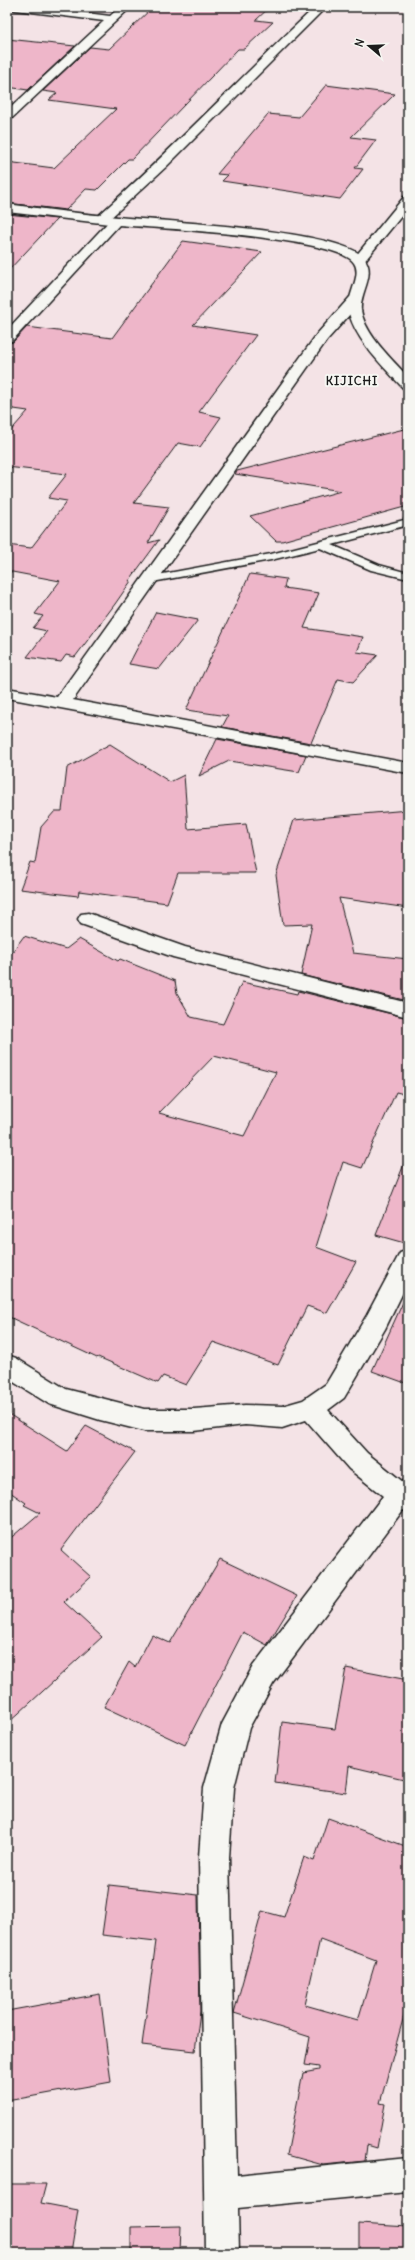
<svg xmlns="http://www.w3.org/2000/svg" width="415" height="2260" font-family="Delius,sans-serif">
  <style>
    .building { fill: #eeb6c9; stroke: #1c1c1c; fill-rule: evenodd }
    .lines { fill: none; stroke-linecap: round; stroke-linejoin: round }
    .service-casing { stroke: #1c1c1c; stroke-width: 3 }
    .minor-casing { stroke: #1c1c1c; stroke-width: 3 }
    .tertiary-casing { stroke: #1c1c1c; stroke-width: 3 }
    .service { fill: #f6f6f2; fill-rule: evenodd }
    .minor { fill: #f6f6f2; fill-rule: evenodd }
    .tertiary { fill: #f6f6f2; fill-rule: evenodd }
    .labels { text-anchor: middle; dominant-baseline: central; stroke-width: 4; stroke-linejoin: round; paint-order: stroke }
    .far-district-label { font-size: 12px; font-weight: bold; letter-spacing: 1px; fill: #1c1c1c; stroke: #f6f6f2 }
  </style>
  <rect width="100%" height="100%" fill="#f4e3e6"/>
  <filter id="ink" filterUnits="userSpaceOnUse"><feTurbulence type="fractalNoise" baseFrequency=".025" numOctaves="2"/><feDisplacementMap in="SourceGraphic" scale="8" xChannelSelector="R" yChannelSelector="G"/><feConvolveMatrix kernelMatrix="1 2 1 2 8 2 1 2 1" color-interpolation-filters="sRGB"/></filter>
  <g filter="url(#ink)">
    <path class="building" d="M153 7H270L256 20 273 22 244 49H238L132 159H128L97 190 86 189 66 210 7 203V162L54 168 116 109 49 100 57 93 43 91 90 47 109 49Z
      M7 39 75 46 28 90 7 87Z
      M326 85 395 94 351 137 376 140 355 168 363 169 340 199 222 181 228 175 217 174 268 114 299 117Z
      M7 214 57 219 7 272Z
      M183 241 262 252 193 325 256 335 199 412 221 417 200 447 178 443 134 503 169 507 148 543 159 540 129 581H131L115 604 75 657 66 655 61 662 27 657 47 631 33 628 43 616 35 614 60 581 7 571V545L31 548 67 501 48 498 67 474 7 467V435L28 411 7 408V343L13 342 27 327 112 338Z
      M408 428V506L282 541H276L250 516 341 491 235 474 237 471Z
      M250 574 286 579 284 588 319 593 304 628 363 637 357 652 378 655 353 682 338 679 311 743 222 727 228 716 186 710Z
      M156 612 198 620 159 669 129 664Z
      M217 739 306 755 299 772 229 761 199 776Z
      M110 744 170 782 184 775 188 829 246 824 256 873H178L167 903 79 891 78 896 20 889 30 862 35 863 41 827 55 811H62L67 768Z
      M408 810V908L339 898 353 953 408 959V1001L301 975 312 924 283 925 276 875 294 820Z
      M24 936 66 949 79 939 118 961 120 959 175 981 177 993 191 1017 223 1024 242 982 297 994 298 991 408 1018V1095L396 1092 362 1168 343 1162 316 1247 356 1262 327 1313 307 1306 278 1365 213 1342 186 1385 163 1376 158 1383 98 1357 97 1358 7 1316V959ZM214 1056 276 1072 244 1136 159 1113Z
      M406 1159 408 1160V1244L376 1235Z
      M408 1291V1384L372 1371Z
      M7 1413 67 1451 86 1426 135 1452 61 1550 91 1577 64 1602 102 1637 7 1724V1541L40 1513 24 1505 26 1503 7 1490Z
      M220 1559 297 1596 267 1645 243 1632 185 1745 104 1707 129 1662 135 1667 152 1635 170 1643Z
      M346 1668 408 1680V1780L349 1766 346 1793 275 1783 282 1722 335 1729Z
      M328 1818 408 1847V2001L380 2103 385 2104 377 2148 367 2145 365 2161 323 2165 287 2155 303 2073 319 2070V2067L305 2065 310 2037 234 2013 262 1911 284 1917 304 1857 314 1861ZM320 1939 376 1960 358 2020 305 2005Z
      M109 1885 198 1895 200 2011 195 2051 142 2045 156 1941 102 1935Z
      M100 1994 111 2082 7 2101V2011Z
      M7 2184H46L41 2203 78 2210 71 2253H7Z
      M359 2224 408 2227V2253H359Z
      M181 2226 180 2253H131V2227Z"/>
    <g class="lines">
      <g class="service-casing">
        <path id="service" d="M408 519V525L332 545 379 565 408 573V579L371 570 320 548 271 560 147 583 141 580 147 577 271 554Z"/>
      </g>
      <g class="minor-casing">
        <path id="minor" d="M10 7H39L110 16 120 7H131L11 119 7 120V111L104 21 15 10Z
          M315 7H326L167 166 106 222H98L96 219 98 216C173 149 242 76 315 7Z
          M408 196V208L363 263H355L353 260 355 257 404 197Z
          M116 217 122 221 120 224 12 341 7 342V330L112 218Z
          M355 296 361 300 360 303 327 340 73 700 408 763V773L7 698V688L57 697 317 334 350 297Z
          M88 913 185 947 408 1003V1017L173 957 81 924 78 919 81 914Z
          M408 1250V1282L385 1329 344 1398 328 1410 367 1453 408 1486V1512L403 1510 273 1684 249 1728 234 1788 229 1857 237 2175 408 2158V2192L238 2208 239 2253H205L199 1857 204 1788 222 1724 253 1666 383 1496 349 1469 306 1420 282 1428 245 1425 194 1431H144L100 1420 49 1404 7 1378V1355L16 1358 66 1389 144 1409H194L245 1405 282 1406 303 1400 326 1384 367 1315 400 1253Z"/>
      </g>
      <g class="tertiary-casing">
        <path id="tertiary" d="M7 204C44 209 81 214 118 217 159 221 343 230 364 258 377 274 359 293 361 310 365 335 392 359 408 377V389L403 388C384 367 356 341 349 313 345 297 363 276 354 263 338 237 155 228 118 225 81 221 44 216 7 212Z"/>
      </g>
      <use href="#service" class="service"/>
      <use href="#minor" class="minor"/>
      <use href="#tertiary" class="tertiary"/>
    </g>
  </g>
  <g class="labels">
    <g class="far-district-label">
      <text x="352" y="380">KIJICHI</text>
    </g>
  </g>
  <rect width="415" height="2260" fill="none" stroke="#f6f6f2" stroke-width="24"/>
  <rect x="12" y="12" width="391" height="2236" fill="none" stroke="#1c1c1c" stroke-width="1.5" filter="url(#ink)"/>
  <g transform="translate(369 46) rotate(289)" stroke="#f6f6f2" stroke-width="3" paint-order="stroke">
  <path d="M0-3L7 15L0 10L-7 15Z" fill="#1c1c1c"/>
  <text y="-6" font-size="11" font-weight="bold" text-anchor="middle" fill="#1c1c1c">N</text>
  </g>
</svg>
